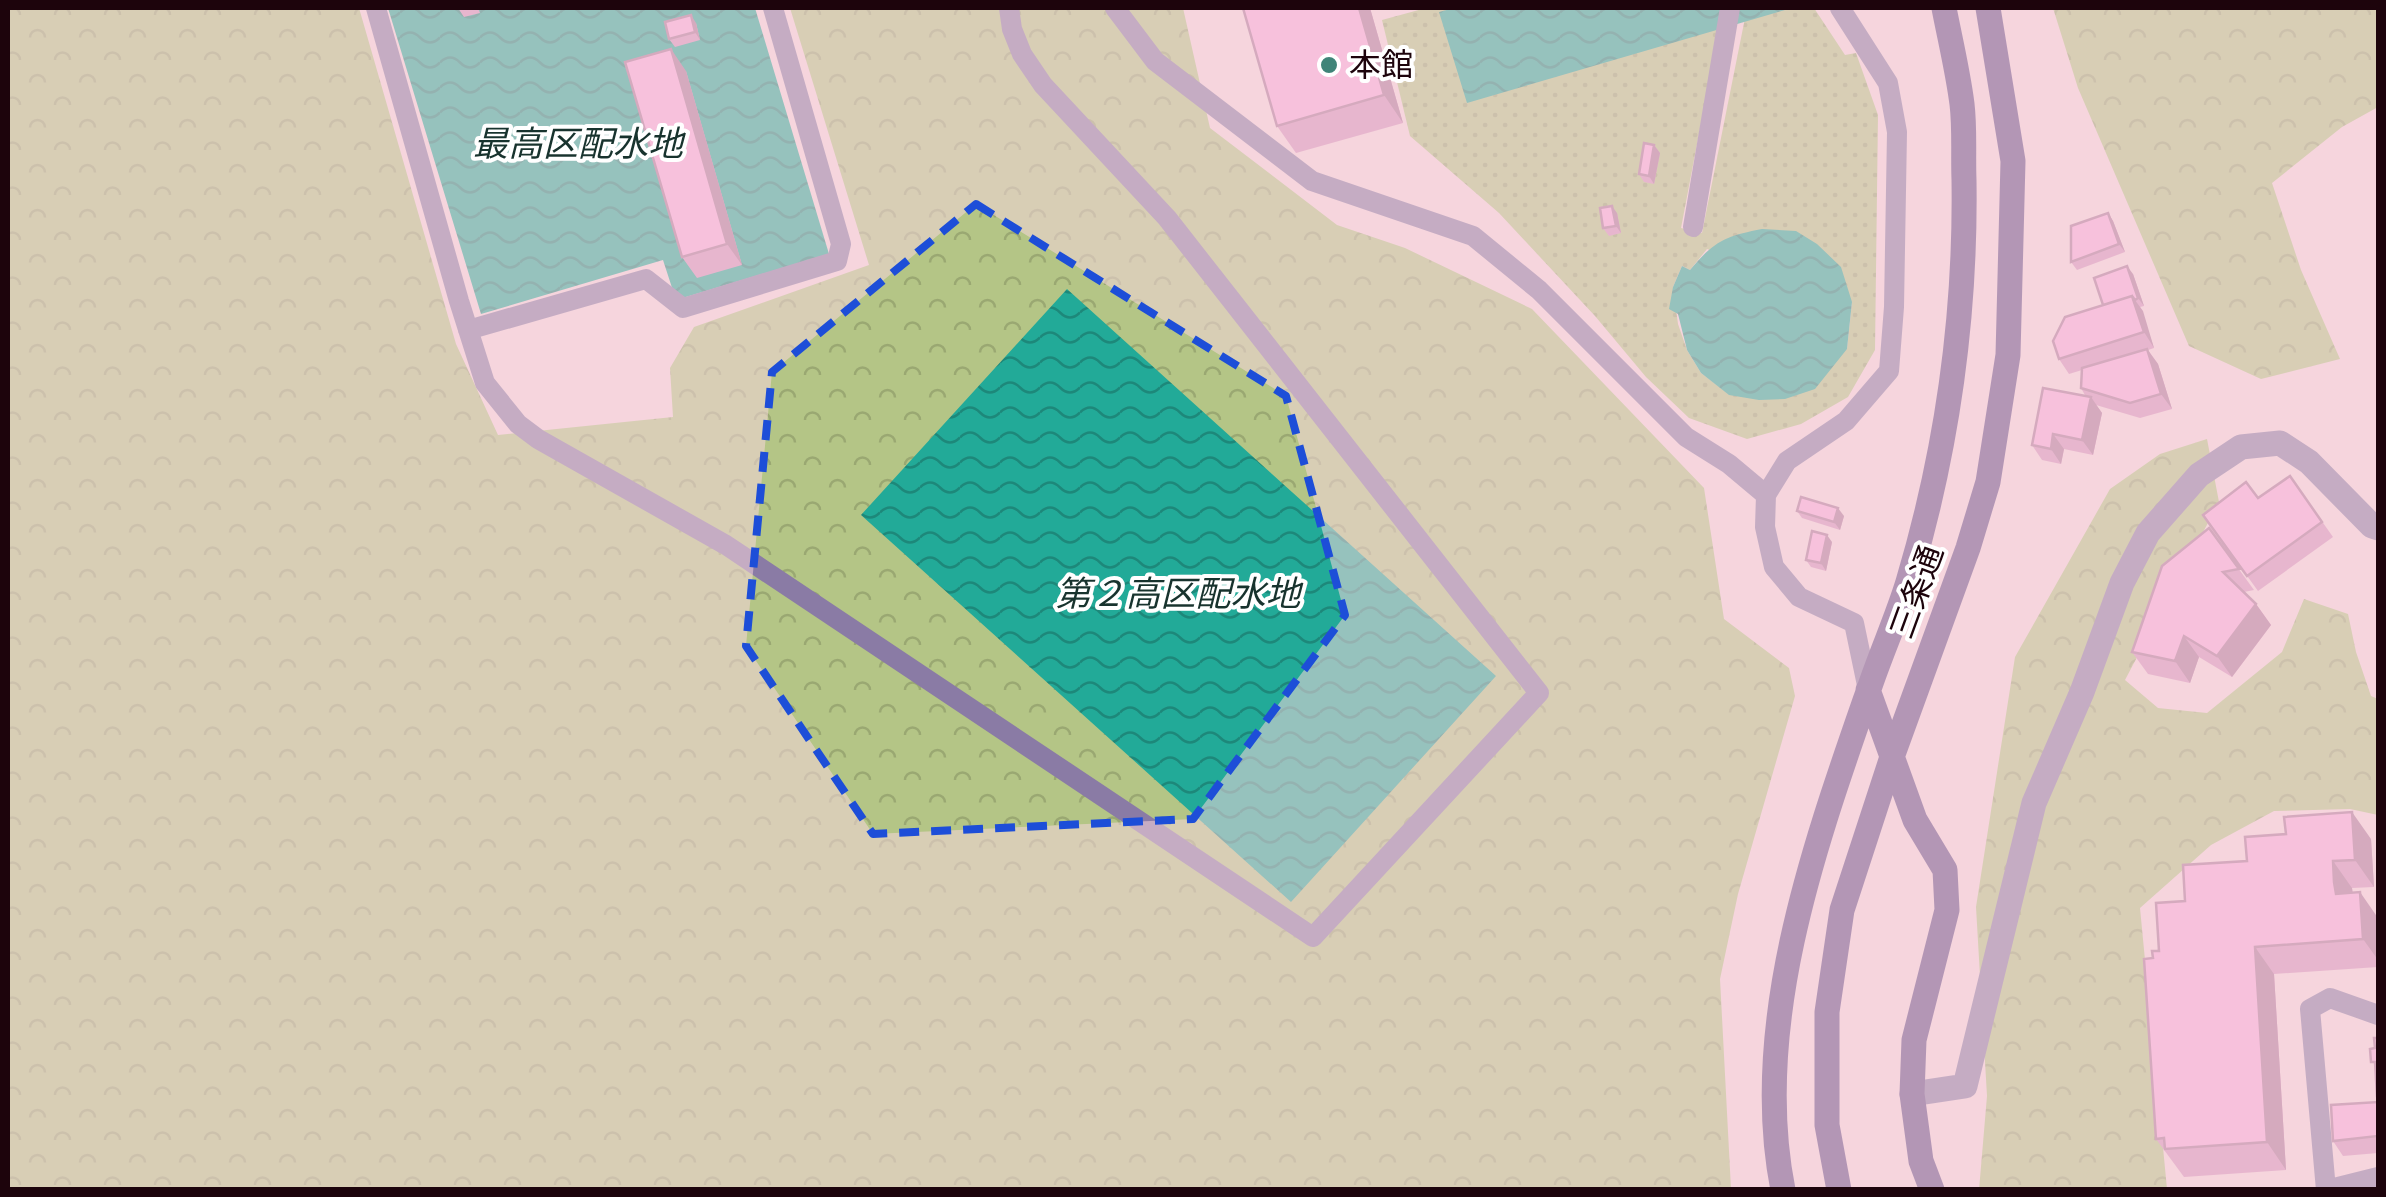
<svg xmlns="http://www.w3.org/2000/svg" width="2386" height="1197" font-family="Karla,'Noto Sans JP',sans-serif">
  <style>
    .grass { fill: url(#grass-dots); fill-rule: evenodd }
    .forest { fill: url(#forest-crowns) }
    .water { fill: url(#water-waves) }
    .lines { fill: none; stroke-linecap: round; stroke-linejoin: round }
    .lane { stroke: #8a7ba5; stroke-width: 20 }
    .street { stroke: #8a7ba5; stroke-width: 25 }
    .secondary { stroke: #634b86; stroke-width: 25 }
    .wall { fill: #d691bd }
    .shaded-wall { fill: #ae769a }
    .building { fill: #f9a9dc; stroke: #ae769a; stroke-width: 2.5 }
    .marked { fill: none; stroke: #1d4ed8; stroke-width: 8; stroke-dasharray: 20 12; stroke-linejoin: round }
    .poi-dot { fill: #3f8478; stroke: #fff; stroke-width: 4 }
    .labels { text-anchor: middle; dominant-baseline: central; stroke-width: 8; stroke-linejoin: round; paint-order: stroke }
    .poi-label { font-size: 32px; fill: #1d040c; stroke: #fff; text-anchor: start }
    .street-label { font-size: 32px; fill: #1d040c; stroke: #fff }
    .water-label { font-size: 35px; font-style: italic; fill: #18332e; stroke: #fff }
  </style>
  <defs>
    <pattern id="grass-dots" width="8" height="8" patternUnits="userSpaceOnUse" patternTransform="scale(2.5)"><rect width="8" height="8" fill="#b4c586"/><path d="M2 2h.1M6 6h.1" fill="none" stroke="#9aa872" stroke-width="1.8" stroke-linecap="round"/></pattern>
    <pattern id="forest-crowns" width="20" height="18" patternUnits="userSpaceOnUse" patternTransform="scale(2.5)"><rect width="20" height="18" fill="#b4c586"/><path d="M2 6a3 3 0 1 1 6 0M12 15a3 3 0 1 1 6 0" fill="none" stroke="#9aa872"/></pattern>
    <pattern id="water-waves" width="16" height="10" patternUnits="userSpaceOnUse" patternTransform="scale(2.5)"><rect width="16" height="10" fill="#22aa98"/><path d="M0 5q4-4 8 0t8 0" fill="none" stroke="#1d887a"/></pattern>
  </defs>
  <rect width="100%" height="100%" fill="#f5d5dd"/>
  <path class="grass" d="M1426 8H1723L1681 228 1702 233 1747 8H1814L1845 55 1856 53 1878 115 1875 350 1848 397 1801 424 1747 439 1689 418 1646 377 1595 316 1499 213 1410 136 1382 20ZM1707 249 1852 302 1847 349 1730 395 1701 373 1687 350 1678 324 1673 287 1682 266 1690 270Z"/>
  <path class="forest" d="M8 8H359L456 344 498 435 673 417 670 368 694 327 869 265 790 8H1183L1210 128 1337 225 1405 248 1532 309 1704 488 1724 619 1789 668 1795 696 1738 894 1720 979 1731 1189H8Z
    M2053 8H2378V107L2342 127 2272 183 2301 270 2340 359 2261 379 2189 346 2078 88Z
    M2207 439 2219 502 2125 680 2158 708 2207 713 2282 652 2304 599 2348 614 2356 652 2371 696 2378 699V815L2350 809 2274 811 2211 845 2140 908 2167 1189 1979 1190 1987 1096 1976 907 2015 657 2110 489 2160 454Z"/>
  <path class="water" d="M388 8H755L829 254 676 300 663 260 481 314Z
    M1454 8H1792L1467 103 1439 12Z
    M1762 229 1796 231 1817 244 1841 267 1852 302 1847 349 1815 389 1785 399 1759 400 1729 395 1701 373 1687 350 1678 314 1669 309 1673 287 1682 266 1690 270C1714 241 1726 236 1762 229Z
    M1067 289 1496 676 1291 902 861 515Z"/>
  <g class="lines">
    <path class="lane" d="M376 8 459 301 485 383 518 424 538 439 726 545 1313 937 1539 693 1167 218 1043 85 1022 54 1012 29 1009 8
      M1115 8 1155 61 1312 181 1473 236 1539 290 1686 437 1729 464 1766 495
      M1840 8 1888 83 1897 132 1894 307 1889 371 1846 421 1787 461 1766 495 1765 527 1774 567 1799 597 1854 623 1868 690
      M1693 227 1730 8
      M468 330 646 279 683 308 837 261 841 244 773 8
      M2326 1190 2310 1009 2330 998 2378 1015
      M2326 1190 2378 1177"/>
    <path class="street" d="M1912 1094 1965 1086 2034 803 2082 692 2122 583 2148 533 2199 475 2241 447 2280 443 2309 462 2372 526 2378 528"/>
    <path class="secondary" d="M1868 690 1915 820 1945 870 1947 910 1914 1040 1912 1094 1921 1161 1932 1190
      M1783 1190C1750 1024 1815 844 1869 689 1881 653 1897 618 1908 582 1947 451 1966 317 1964 180 1963 155 1965 129 1962 104 1958 72 1950 39 1944 8
      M1839 1190 1827 1125V1012L1842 910 1892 757 1968 548 1988 482 2008 355 2013 161 1988 8"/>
  </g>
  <path class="wall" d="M458 8H478L480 13 464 17Z
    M1243 8H1370L1403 123 1296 153 1277 126Z
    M696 23 700 40 675 47 669 39Z
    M686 71 742 265 697 278 682 257Z
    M1654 145 1660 153 1654 184 1644 182 1639 174Z
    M1617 213 1621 233 1609 236 1603 228Z
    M2108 213 2113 221 2125 252 2077 270 2071 262Z
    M2133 274 2144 306 2140 307 2154 348 2148 350 2158 364 2172 409 2140 418 2096 405 2102 413 2093 455 2064 449 2061 464 2042 460 2032 445 2086 397 2081 388 2082 370 2069 374 2059 359 2103 305Z
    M2290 476 2333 537 2258 591 2203 515 2258 498Z
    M1797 511 1844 516 1840 530 1802 518Z
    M2209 528 2254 590 2244 592 2256 604 2271 625 2232 677 2199 657 2190 683 2148 674 2132 652Z
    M1832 542 1826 571 1811 567 1806 560Z
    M2286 834 2371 839 2374 887 2352 888 2353 893 2378 918V967L2274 974 2286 1170 2184 1177 2156 1139 2153 958 2185 901Z
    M2378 1102V1153L2343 1156 2333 1141Z"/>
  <path class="shaded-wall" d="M1359 8H1370L1403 123 1384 95Z
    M691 15 696 23 700 40 695 32Z
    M671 49 686 71 742 265 727 244Z
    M1654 145 1660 153 1654 184 1649 176Z
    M1612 206 1617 213 1621 233 1616 226Z
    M2108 213 2113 221 2125 252 2119 244Z
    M2127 266 2133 274 2144 306 2138 298Z
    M2132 296 2143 311 2154 348 2144 332Z
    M2147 349 2158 364 2172 409 2161 394Z
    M2091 397 2102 413 2093 455 2082 440Z
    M2053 434 2064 449 2061 464 2051 449Z
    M1838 508 1844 516 1840 530 1834 522Z
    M1827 535 1832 542 1826 571 1821 563Z
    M2256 604 2271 625 2232 677 2217 656Z
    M2184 636 2199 657 2190 683 2175 661Z
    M2352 812 2371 839 2374 887 2355 860Z
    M2333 861 2352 888 2355 921 2336 894Z
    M2360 892 2378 918V960L2363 939Z
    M2255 947 2274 974 2286 1170 2267 1142Z"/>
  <path class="building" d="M1243 8H1359L1384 95 1277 126Z
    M691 15 695 32 669 39 665 22Z
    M671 49 727 244 682 257 625 62Z
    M1644 143 1654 145 1649 176 1639 174Z
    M1612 206 1616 226 1603 228 1600 208Z
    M2108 213 2119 244 2071 262V226Z
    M2127 266 2138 298 2135 300 2132 296 2103 305 2094 278Z
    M2132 296 2144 332 2059 359 2053 341 2065 317Z
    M2147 349 2161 394 2130 403 2081 388 2082 368Z
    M2043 388 2091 397 2082 440 2053 434 2051 449 2032 445Z
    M2290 476 2322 522 2247 576 2203 515 2246 482 2258 498Z
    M1801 497 1838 508 1834 522 1797 511Z
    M2209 528 2239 569 2223 572 2256 604 2217 656 2184 636 2175 661 2132 652 2162 566Z
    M1812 531 1827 535 1821 563 1806 560Z
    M2352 812 2355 860 2333 861 2334 882 2336 894 2360 892 2363 939 2255 947 2267 1142 2165 1149 2164 1138 2156 1139 2144 959 2153 958 2152 951H2159L2156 903 2185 901 2183 865 2247 861 2245 837 2286 834 2284 817Z
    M2374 1038H2378V1096H2377L2375 1062H2371L2370 1049 2375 1048Z
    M2378 1102V1136L2333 1141 2331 1105Z"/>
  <path d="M0 0H2386V1197H0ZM976 204 1286 396 1345 615 1193 819 873 834 746 646 772 372Z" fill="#f5d5dd" fill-opacity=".55" fill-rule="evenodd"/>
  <path class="marked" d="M976 204 1286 396 1345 615 1193 819 873 834 746 646 772 372Z"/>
  <circle class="poi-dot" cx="1329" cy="65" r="10"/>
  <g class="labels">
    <g class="poi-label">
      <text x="1349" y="65">本館</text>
    </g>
    <g class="street-label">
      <text transform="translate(1917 592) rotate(-70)">三条通</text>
    </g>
    <g class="water-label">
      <text x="578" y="144">最高区配水地</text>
      <text x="1178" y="594">第２高区配水地</text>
    </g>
  </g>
  <rect width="2386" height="1197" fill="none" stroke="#1d040c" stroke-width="20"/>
</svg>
